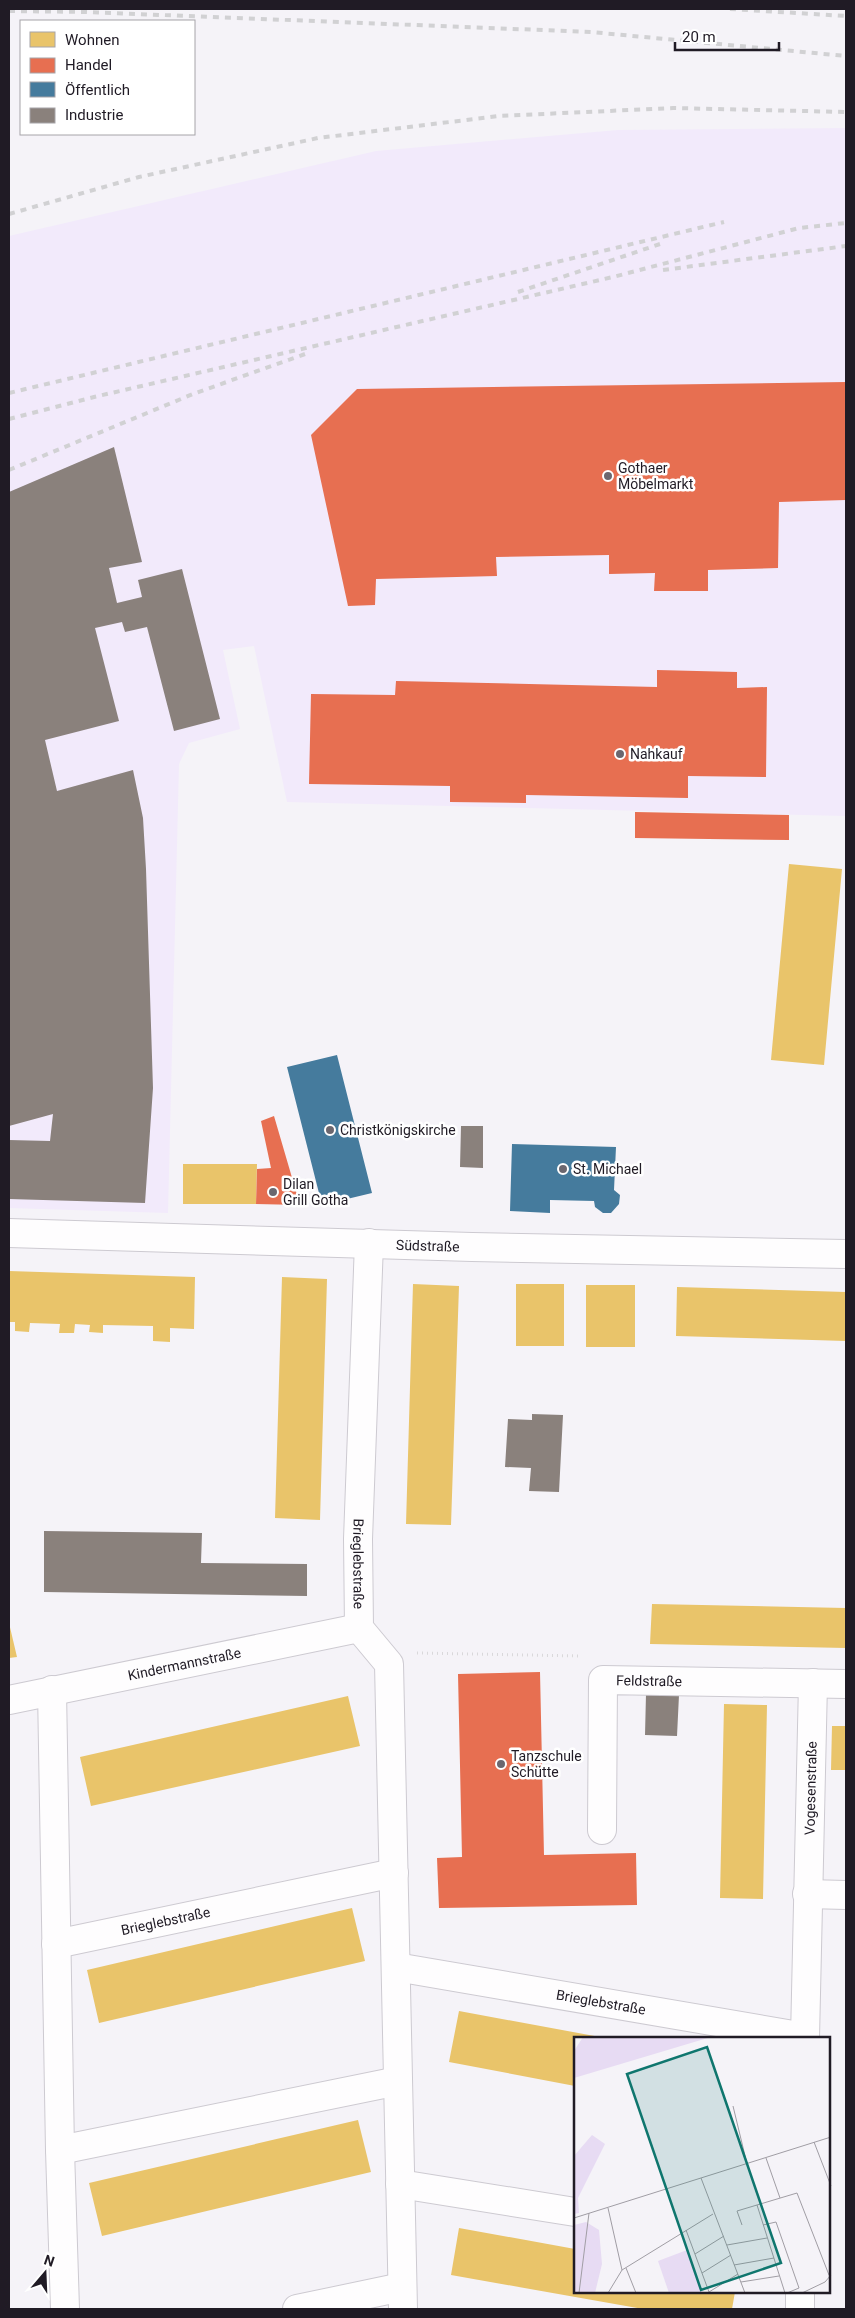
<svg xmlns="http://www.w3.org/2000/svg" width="855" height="2318" font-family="Roboto,sans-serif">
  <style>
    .built { fill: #f2eafb }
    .homes { fill: #e9c46a }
    .shops { fill: #e76f51 }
    .public { fill: #457b9d }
    .industry { fill: #8a817c }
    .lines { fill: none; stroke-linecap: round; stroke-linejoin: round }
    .minor-casing { stroke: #cdcad1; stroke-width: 30 }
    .path { stroke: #d9d8da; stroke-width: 3; stroke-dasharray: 1 4; stroke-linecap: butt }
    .minor { stroke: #fefdfe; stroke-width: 28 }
    .rail { stroke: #d1d1d3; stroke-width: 4; stroke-dasharray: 6 6; stroke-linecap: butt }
    .poi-dot { fill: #6b676f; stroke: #fff; stroke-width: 2 }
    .labels { text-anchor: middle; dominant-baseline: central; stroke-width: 5; stroke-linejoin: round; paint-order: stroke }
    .poi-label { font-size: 14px; fill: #201b25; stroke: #fff; text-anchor: start }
    .street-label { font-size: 14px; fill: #201b25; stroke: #fff }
    .inset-road { fill: none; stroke: #a09da4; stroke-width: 1 }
    .view { fill: #0f766e; fill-opacity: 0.15; stroke: #0f766e; stroke-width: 2.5 }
    .inset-edge { fill: none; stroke: #201b25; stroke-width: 2.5 }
  </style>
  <rect width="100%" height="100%" fill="#f5f3f8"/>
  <path class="built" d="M846 128V816L287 802 254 646 223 650 240 729 189 743 179 764 168 1213 9 1208V236L376 151 618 130Z"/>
  <path class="homes" d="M789 864 842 869 824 1065 771 1060Z
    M183 1164H257L256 1204H183Z
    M9 1271 195 1277 194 1329 170 1328V1342L153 1341V1326L103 1325V1333L89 1332 90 1325 75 1324 74 1333H59L60 1324 30 1323 29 1332 15 1331V1322H9Z
    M282 1277 327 1279 320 1520 275 1518Z
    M413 1284 459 1286 451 1525 406 1524Z
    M516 1284H564V1346H516Z
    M586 1285H635V1347H586Z
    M677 1287 846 1292V1341L676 1336Z
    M652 1604 846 1608V1648L650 1644Z
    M9 1623 17 1657 9 1658Z
    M348 1696 360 1746 91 1806 80 1757Z
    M724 1704 767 1705 763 1899 720 1898Z
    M832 1726H846V1770H831Z
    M352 1908 365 1961 99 2023 87 1970Z
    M459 2011 600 2037V2038H575V2086L449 2062Z
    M358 2120 371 2172 102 2236 89 2183Z
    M459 2228 575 2249V2292H735L732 2309H643L451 2275Z"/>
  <path class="shops" d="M846 382V500L779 502 778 568 708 570V591H654L655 573 609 574V555L496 557 497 576 376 579 375 605 348 606 311 435 357 389Z
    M657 670 737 672V688L767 687 766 777 688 776V798L526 795V803L450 802V786L309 784 311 694 395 695 396 681 657 687Z
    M635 812 789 815V840L635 838Z
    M274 1116 300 1205 256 1204 257 1169 271 1168 261 1121Z
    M540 1672 544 1855 636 1853 637 1905 439 1908 437 1858 462 1857 458 1674Z"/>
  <path class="public" d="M337 1055 372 1193 322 1205 287 1067Z
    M512 1144 616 1147 614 1190 620 1195 619 1204 611 1213H603L595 1207 594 1201 550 1200V1213L510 1211Z"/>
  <path class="industry" d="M114 447 142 562 109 568 117 603 142 597 138 580 182 569 220 719 174 731 147 627 125 632 122 622 95 628 119 721 45 740 57 791 133 770 143 818 146 869 153 1088 145 1203 9 1199V1140L50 1141 53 1114 9 1126V492Z
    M461 1126H483V1168L460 1167Z
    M532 1414 563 1415 559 1492 529 1491 531 1468 505 1467 508 1419 532 1420Z
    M44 1531 202 1533 201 1563 307 1564V1596L44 1592Z
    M646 1694 679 1695 677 1736 645 1735Z"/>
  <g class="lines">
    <g class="minor-casing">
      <g id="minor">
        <path id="s1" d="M9 1233 472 1247 846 1254"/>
        <path id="s2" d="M369 1243 358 1539 359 1628 389 1664 403 2309"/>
        <path d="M52 1690 60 2150 65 2309"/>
        <path id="s3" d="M9 1700 359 1628"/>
        <path id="s4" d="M602 1830 603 1680 846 1684"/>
        <path d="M807 1894 846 1895"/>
        <path id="s5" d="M56 1944 394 1873"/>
        <path id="s6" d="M396 1967 805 2037"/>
        <path id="s7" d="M805 2038 813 1683"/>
        <path d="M60 2150 398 2081"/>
        <path d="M400 2184 575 2212"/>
        <path d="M297 2309 402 2287"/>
        <path d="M800 2309V2292"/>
      </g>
    </g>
    <path class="path" d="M417 1653 581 1656"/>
    <use href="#minor" class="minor"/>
    <path class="rail" d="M730 9 846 16
      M9 11 86 12 591 32 846 56
      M9 214 139 177 318 138 499 116 673 108 846 112
      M663 270 846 246
      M518 292 660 244
      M9 393 724 222
      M9 419 94 397 613 277 799 228 846 223
      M9 470 193 394 305 354"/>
  </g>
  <g class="poi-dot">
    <circle cx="608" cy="476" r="5"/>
    <circle cx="620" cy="754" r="5"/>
    <circle cx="330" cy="1130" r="5"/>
    <circle cx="563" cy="1169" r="5"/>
    <circle cx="273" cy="1192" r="5"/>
    <circle cx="501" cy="1764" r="5"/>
  </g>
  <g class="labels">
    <g class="poi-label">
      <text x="618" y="468">Gothaer<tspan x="618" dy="16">Möbelmarkt</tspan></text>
      <text x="630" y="754">Nahkauf</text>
      <text x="340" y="1130">Christkönigskirche</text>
      <text x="573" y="1169">St. Michael</text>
      <text x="283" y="1184">Dilan<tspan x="283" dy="16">Grill Gotha</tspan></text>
      <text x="511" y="1756">Tanzschule<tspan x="511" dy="16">Schütte</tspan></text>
    </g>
    <g class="street-label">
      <text stroke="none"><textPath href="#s1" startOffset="419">Südstraße</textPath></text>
      <text stroke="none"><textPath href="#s2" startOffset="321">Brieglebstraße</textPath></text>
      <text stroke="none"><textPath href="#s3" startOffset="179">Kindermannstraße</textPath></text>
      <text stroke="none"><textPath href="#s4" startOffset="196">Feldstraße</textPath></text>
      <text stroke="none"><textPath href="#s7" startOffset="250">Vogesenstraße</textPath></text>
      <text stroke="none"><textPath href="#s5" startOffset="112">Brieglebstraße</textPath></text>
      <text stroke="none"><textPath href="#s6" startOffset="208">Brieglebstraße</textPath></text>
    </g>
  </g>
  <g transform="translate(574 2037)">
    <rect width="256" height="256" fill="#f5f3f8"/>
    <path d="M9 0H137L0 41V14ZM18 98 31 107 4 161 5 176 0 177V119ZM12 185 25 193 28 227 21 256H0V188ZM113 213 129 256H95L84 224Z" fill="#e7dbf3"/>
    <path class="inset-road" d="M159 69 173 127M240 105 257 149M192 121 206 161M127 141 171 256M183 168 211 256M34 171 48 233M0 181 257 100M168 188 163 174 223 156 255 238M189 188 202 185 225 251 213 256M112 193 135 255 164 237M153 208 193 201M121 217 150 199M160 228 200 221M52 231 62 256M128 236 157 218M167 245 205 239M5 256 15 176M34 256 48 233 139 177M228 256 251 245 257 238"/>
    <path class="view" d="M133 10 207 226 127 253 53 37Z"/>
    <rect width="256" height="256" class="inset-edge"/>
  </g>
  <rect width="855" height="2318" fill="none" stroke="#201b25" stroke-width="20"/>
  <rect x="20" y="20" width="175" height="115" fill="#ffffff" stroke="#a6a4a8"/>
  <rect x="30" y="32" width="25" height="15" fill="#e9c46a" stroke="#a6a4a8"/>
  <text x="65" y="45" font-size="15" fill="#201b25">Wohnen</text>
  <rect x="30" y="58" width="25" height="15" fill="#e76f51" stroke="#a6a4a8"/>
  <text x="65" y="70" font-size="15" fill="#201b25">Handel</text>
  <rect x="30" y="82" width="25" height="15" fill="#457b9d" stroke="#a6a4a8"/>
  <text x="65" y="95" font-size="15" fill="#201b25">Öffentlich</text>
  <rect x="30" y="108" width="25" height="15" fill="#8a817c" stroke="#a6a4a8"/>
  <text x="65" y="120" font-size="15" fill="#201b25">Industrie</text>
  <g transform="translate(45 2273) rotate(19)" stroke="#ffffff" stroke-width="4" paint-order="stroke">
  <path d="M0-4L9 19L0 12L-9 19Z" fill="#201b25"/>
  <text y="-8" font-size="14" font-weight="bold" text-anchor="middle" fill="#201b25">N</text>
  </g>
  <path d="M675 42v8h104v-8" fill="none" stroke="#201b25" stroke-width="2.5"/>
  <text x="682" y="42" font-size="15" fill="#201b25" stroke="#ffffff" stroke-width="4" paint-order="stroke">20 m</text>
</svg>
